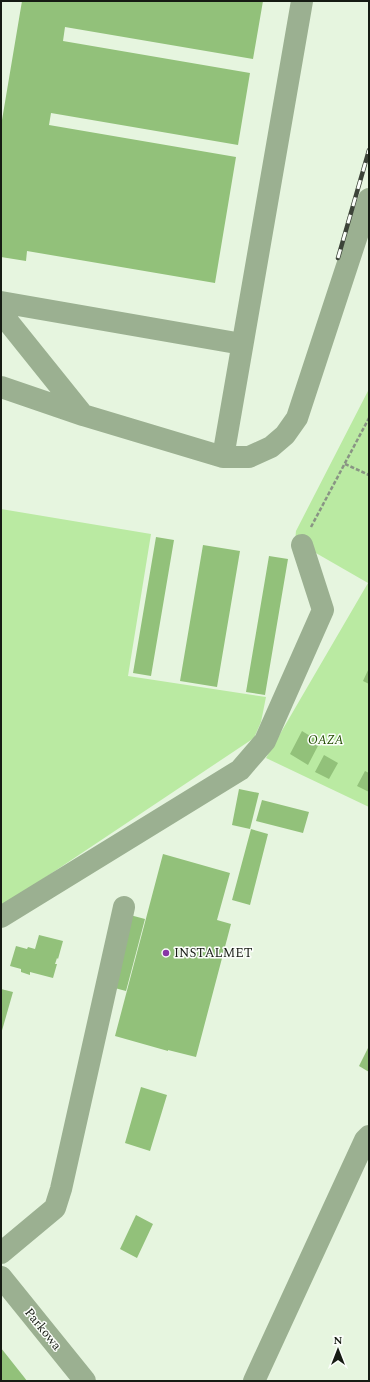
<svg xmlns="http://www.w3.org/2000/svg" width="370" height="1382" font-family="Spectral,serif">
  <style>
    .green { fill: #baeaa2 }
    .building { fill: #92c17a }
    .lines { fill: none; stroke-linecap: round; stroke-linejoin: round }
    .path { stroke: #899484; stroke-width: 2.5; stroke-dasharray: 4 2; stroke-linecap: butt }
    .minor { stroke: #9bb091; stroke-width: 22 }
    .rail-casing { stroke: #3c4338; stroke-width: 4.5 }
    .rail { stroke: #fbfefa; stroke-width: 3; stroke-dasharray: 9; stroke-linecap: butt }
    .poi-dot { fill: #8837a6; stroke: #fbfefa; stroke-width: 1.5 }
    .labels { text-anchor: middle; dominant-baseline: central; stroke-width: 3; stroke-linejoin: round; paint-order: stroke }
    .park-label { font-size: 13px; font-style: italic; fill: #234d00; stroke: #fbfefa }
    .poi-label { font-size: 13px; fill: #161b13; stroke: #fbfefa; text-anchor: start }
    .street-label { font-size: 13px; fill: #161b13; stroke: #fbfefa }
  </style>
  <rect width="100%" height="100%" fill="#e6f5df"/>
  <path class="green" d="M369 389V807L266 758 368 583 295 541 296 531Z
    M1 509 151 534 128 676 266 697 261 722 254 738 1 907Z"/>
  <path class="building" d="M22 1H263L253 59 65 27 63 41 250 73 238 145 51 113 49 125 236 157 215 283 27 251 26 261 1 257V126Z
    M156 537 174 540 151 676 133 673Z
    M203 545 240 551 217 687 180 681Z
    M269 556 288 559 265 695 246 692Z
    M369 668V684L363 681Z
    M302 731 320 742 308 765 290 754Z
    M324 755 338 763 329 779 315 772Z
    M365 771 369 773V792L357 786Z
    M239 789 259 793 250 829 232 825Z
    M262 800 309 812 303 833 256 821Z
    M251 829 268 834 250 905 232 900Z
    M163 854 230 873 217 920 231 924 196 1057 168 1050V1051L115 1036Z
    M130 915 145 919 126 991 111 987Z
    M39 935 63 941 58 959 57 958 55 964H57L53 978 30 972V975L21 972V969L10 966 16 946 27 949 28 947 35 949Z
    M1 989 13 992 1 1034Z
    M369 1046V1072L359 1066Z
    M141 1087 167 1095 150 1151 125 1143Z
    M136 1215 153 1224 137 1258 120 1249Z
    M1 1348 24 1377 27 1381H1Z"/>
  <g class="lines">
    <path class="path" d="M345 464 369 475
      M311 527 369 418"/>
    <path class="minor" d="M1 302 242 344
      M1 313 83 415 223 457 302 1
      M1 387 83 415
      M223 457H249L271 447 285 435 297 418 369 199
      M1 917 240 770 265 741 323 610 302 545
      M1 1253 55 1208 61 1189 124 907
      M1 1277 85 1381
      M254 1381 365 1140 369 1136"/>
    <g class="rail-casing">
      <path id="rail" d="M338 258 369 150"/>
    </g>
    <use href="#rail" class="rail"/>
  </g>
  <circle class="poi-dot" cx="166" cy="953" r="4"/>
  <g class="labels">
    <g class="park-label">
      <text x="326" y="740">OAZA</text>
    </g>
    <g class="poi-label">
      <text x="174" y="953">INSTALMET</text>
    </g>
    <g class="street-label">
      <text transform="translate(43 1329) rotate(51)">Parkowa</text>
    </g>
  </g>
  <rect width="370" height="1382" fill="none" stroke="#161b13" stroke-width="4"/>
  <g transform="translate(338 1350)" stroke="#fbfefa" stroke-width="3" paint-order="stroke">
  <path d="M0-3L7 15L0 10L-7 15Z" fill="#161b13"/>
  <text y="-6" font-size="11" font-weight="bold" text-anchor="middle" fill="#161b13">N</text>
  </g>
</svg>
